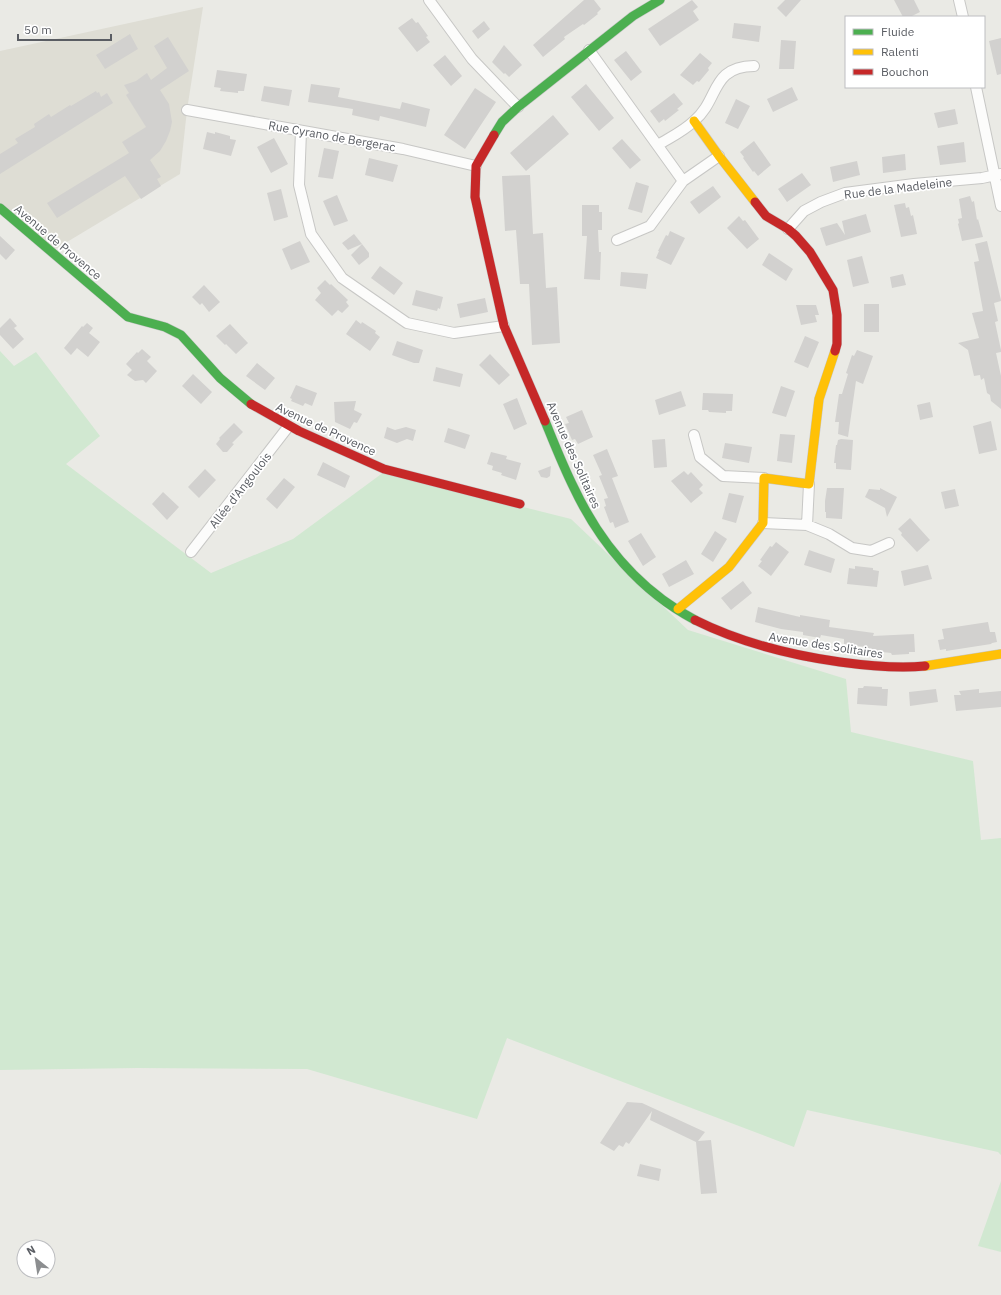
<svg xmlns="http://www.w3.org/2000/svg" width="1001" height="1295" font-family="'IBM Plex Sans',sans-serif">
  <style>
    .education { fill: #deddd4 }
    .green { fill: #d1e8d1 }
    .building { fill: #d2d1cf }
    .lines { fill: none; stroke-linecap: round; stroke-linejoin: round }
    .street-casing { stroke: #c7c7c5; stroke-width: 12 }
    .fast-casing { stroke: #c7c7c7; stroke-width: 10 }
    .slow-casing { stroke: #c7c7c7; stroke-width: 10 }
    .jam-casing { stroke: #c7c7c7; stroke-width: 10 }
    .street { stroke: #fcfcfb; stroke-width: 10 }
    .fast { stroke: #4caf50; stroke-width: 9 }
    .slow { stroke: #ffc107; stroke-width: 9 }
    .jam { stroke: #c62828; stroke-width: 9 }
    .labels { text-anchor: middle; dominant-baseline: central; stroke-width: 3.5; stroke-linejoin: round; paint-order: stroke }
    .street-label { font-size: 12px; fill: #5a5d63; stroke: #fff }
  </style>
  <rect width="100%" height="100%" fill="#eaeae5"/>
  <path class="education" d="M203 7 187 110 180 174 52 251 0 208V51Z"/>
  <path class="green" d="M0 351 14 366 36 352 100 436 66 464 211 573 293 539 384 472 571 519 688 630 846 679 851 732 973 761 981 840 1001 838V1155L998 1152 807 1110 794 1147 507 1038 477 1119 307 1069 137 1068 0 1070Z
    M1001 1181V1252L978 1246Z"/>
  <path class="building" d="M584 0H594L601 9 597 13 598 14 584 25 583 24 564 37 565 39 543 57 533 45Z
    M692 0 698 7 693 11 699 20 660 46 648 29Z
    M785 0H801L786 17 777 8Z
    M894 0H914L920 12 910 17H903Z
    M412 18 416 23 418 22 428 36 426 37 430 42 417 52 398 28Z
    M484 21 490 29 478 39 472 31Z
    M734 23 761 26 759 42 732 38Z
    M130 34 138 49 105 69 96 55Z
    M168 37 189 71 160 90 169 104 172 122 170 131 166 141 160 151 150 160 161 177 157 179 161 186 141 199 125 176 57 218 47 203 129 153 122 142 146 127 126 95 129 93 124 85 136 81 147 73 151 80 167 68 154 46Z
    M1001 38V74L997 75 989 41Z
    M781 40 796 41 794 69H779Z
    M504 45 522 65 509 77 505 73 504 74 492 62Z
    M626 51 642 72 631 81 614 60Z
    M700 53 712 63 708 68 709 70 699 82 697 81 693 85 680 75Z
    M445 55 462 76 451 86 433 65Z
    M217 70 247 74 244 91H238V93L220 91 221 88 214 87Z
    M311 84 340 88 338 97 400 109 402 102 430 109 426 127 380 116 379 121 352 115 353 109 308 102Z
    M586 84 614 118 599 131 571 97Z
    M264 86 292 90 289 106 261 101Z
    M792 87 798 100 773 112 767 99Z
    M475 88 496 102 465 149 444 135Z
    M96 91 97 93 99 92 101 97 107 93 113 103 0 174V154L18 143 15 139 35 127 34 124 49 114 51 117 70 105 71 106Z
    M674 93 683 104 677 109 679 110 665 121 664 119 659 123 650 111Z
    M736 99 750 106 738 129 725 123Z
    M955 109 958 124 938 128 934 113Z
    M553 115 569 134 526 171 510 153Z
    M207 132 215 134V132L230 136V139L236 140 231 156 203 149Z
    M274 138 288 164 271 173 257 147Z
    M622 139 641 160 630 169 612 148Z
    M754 141 771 165 758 176 754 171 753 172 743 158 744 157 740 152Z
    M964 142 966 162 940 165 937 146Z
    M324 148 339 151 333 179 318 177Z
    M905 154 906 170 883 173 882 157Z
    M369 158 398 165 393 182 365 175Z
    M857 161 860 175 833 182 830 167Z
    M802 173 811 185 787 202 778 189Z
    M530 175 533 234 543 233 546 288 557 287 560 343 532 345 529 284H520L516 230 505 231 502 176Z
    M636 182 649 186 642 213 628 209Z
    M713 186 721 197 699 214 690 202Z
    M281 189 288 217 274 221 267 193Z
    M337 195 348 221 334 226 323 201Z
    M970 196 972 202 974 201 977 220 978 219 983 237 962 241 958 224 959 223 958 219 962 218 959 199Z
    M905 203 906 208 909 207 911 216 913 215 917 234 901 237 894 205Z
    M582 205H599V212H602V230H598L599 252H601L600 280 584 279 587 236H582Z
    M866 214 871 232 826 246 820 228 837 223 845 235 842 221Z
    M739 216 743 221 745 220 759 239 747 249 727 228Z
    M670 231 685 238 671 265 656 258 659 251H658L666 235 668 236Z
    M354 234 362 244 348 250 342 243Z
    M0 236 15 250 6 260 0 254Z
    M300 241 310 262 291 270 282 249Z
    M987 241 1001 300V301L994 303 998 321 995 322 1001 350V352L996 353 1001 376V409L991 401 990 395 987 393 984 378 981 380 980 375 974 376 968 350 958 343 979 338 972 313 983 311 974 262 979 261 975 244Z
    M362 244 369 253V257L359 265 351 255Z
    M769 253 793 269 786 281 762 265Z
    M862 256 869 283 853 287 847 260Z
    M380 266 403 283 394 295 371 278Z
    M621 272 648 274 646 289 620 286Z
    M903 274 906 285 892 288 890 277Z
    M325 280 330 285 331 284 348 300 346 302 349 306 342 313 338 310 332 316 315 300 321 293 317 288Z
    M204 285 220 302 209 312 202 303 200 305 192 297Z
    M416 290 443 297 440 309 438 308 437 311 412 305Z
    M485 298 488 312 460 318 457 304Z
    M864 304H879V332H864Z
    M796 305H816L819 315H815L817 322 801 325Z
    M10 318 17 326 14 328 24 339 13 349 0 335V328Z
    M356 320 361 324 362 322 376 331 375 333 380 337 370 351 346 334Z
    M87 323 93 328 89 333 100 342 88 357 77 348 71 355 64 348 82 326 83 327Z
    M230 324 248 343 236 354 226 344 225 345 216 336Z
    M805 336 819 342 808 368 794 362Z
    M397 341 423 350 419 363H414L392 355Z
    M142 349 151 357 147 361 157 371 146 383 143 380 135 381 127 375 132 370 126 364 137 352 138 353Z
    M857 350 873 356 863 384 856 381 848 437 838 434 839 422H835L839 394H842L848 374 846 373 852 355 854 356Z
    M490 354 510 375 499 385 479 365Z
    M257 363 275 378 265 390 246 376Z
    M436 367 463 374 460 387 433 381Z
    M193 374 212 392 201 404 182 386Z
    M296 385 317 393 312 406 305 403 303 406 291 401 292 399 290 398Z
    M781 386 795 391 786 417 772 413Z
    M681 391 686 406 659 415 655 400Z
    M703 393 733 394 732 411H726V413L709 412 708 410H702Z
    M517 398 527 424 514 430 503 404Z
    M356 401 354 410 362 414 357 423 354 422 350 429 335 422 334 402Z
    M930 402 933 417 920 420 917 405Z
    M582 410 593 437 578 444 575 439 572 440 565 424 569 423 566 417Z
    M991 421 997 450 979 454 973 426Z
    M234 423 243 432 232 443 234 444 227 452H223L216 444 220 439 219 438Z
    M387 427 395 430 406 427 416 430 413 441 407 439 397 443 384 438Z
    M448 428 470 435 465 449 444 442Z
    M780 434 795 435 792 463 777 461Z
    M665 439 667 467 654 468 652 440Z
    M841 439 853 440 851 470 836 469V463H834L836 445H837L838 440Z
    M725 443 752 447 749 463 722 458Z
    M607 449 618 476 612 478 629 522 615 528 613 522 610 523 604 507 606 506 604 499 608 498 599 476 602 475 593 455Z
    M491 452 507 456 506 459 521 463 516 480 501 475 502 473 492 470 493 466 487 464Z
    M323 462 350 476 345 488 317 475Z
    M551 466 550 476 547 478 541 477 538 471Z
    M205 469 216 480 199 498 188 487Z
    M684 471 688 475 691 472 703 485 699 489 703 493 691 503 671 481Z
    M284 478 295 487 277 509 266 499Z
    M827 488H844L842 519 826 518V512H825V501Z
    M880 488 897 497 887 517 885 508 865 497 869 489 880 490Z
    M955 489 959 506 945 509 941 492Z
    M163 492 179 507 167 520 152 504Z
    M729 493 744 496 736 523 722 519Z
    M910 518 930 540 917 552 901 535 902 533 898 529Z
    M715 531 727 539 713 562 701 554Z
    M641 533 656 557 643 566 628 541Z
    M776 542 789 552 771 576 758 566 762 561 760 560 770 546 772 547Z
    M809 550 835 559 831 573 804 565Z
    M686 560 694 574 669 587 662 574Z
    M928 565 932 579 904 586 901 571Z
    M855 566 873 568V570L879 571 877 587 847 584 849 568 855 569Z
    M743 581 752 593 731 610 721 598Z
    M758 607 800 617V615L830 620 829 627 874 633 873 636 914 634 915 652H909V654L892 655 891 653 865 650V647L844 644V639L821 635 820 638 803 635V632L781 629 755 622Z
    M988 622 990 632H995L997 642 992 643 991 644 946 651V649L940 650 938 640 944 639 942 629Z
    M864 686 882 687V689H888L887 706 857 704 858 688H863Z
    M936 689 938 702 910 706 909 692Z
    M979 689V693L1001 691V707L956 711 954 695H961L959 691Z
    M627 1102 642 1103 705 1132 698 1141 711 1140 717 1193 701 1194 696 1142 650 1120 652 1111 629 1144 626 1142 623 1147 619 1145 614 1151 600 1143Z
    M640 1164 661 1169 659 1181 637 1176Z"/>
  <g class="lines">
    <g class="street-casing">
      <path id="street" d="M429 0 472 59 518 107
        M959 0 963 17
        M589 50 683 181
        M976 87 1001 206
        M187 110 403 149 476 166
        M301 131 299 185 311 234 342 278 407 323 454 333 504 326
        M658 145C669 138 684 131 694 121 720 99 710 67 754 66
        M788 229 804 211 821 202 845 193 914 184 982 178 1001 174
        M617 240 650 226 683 181 719 156
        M694 435 700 457 723 476 764 478
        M763 523 807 525 809 484
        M807 525 829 534 852 548 871 551 889 543
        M191 552 288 427"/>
    </g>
    <g class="fast-casing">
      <path id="fast" d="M494 135 502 122 518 107 633 16 660 0
        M0 208 128 317 165 327 181 335 220 378 251 404
        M545 421C554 443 563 466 574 488 600 543 640 591 695 620"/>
    </g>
    <g class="slow-casing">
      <path id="slow" d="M694 121 719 156 755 202
        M678 609 729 567 763 523 764 478 809 484 819 399 835 351
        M925 666 1001 654"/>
    </g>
    <g class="jam-casing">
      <path id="jam" d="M494 135 476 166 475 197 504 326 545 421
        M755 202 766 216 788 229 796 236 810 252 833 290 837 315V344L835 351
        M251 404 299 431 384 469 520 504
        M695 620C741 643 790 655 840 662 869 666 897 669 925 666"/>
    </g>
    <use href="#street" class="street"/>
    <use href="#fast" class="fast"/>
    <use href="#slow" class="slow"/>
    <use href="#jam" class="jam"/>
  </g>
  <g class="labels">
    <g class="street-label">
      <text transform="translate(332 136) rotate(10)">Rue Cyrano de Bergerac</text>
      <text transform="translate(898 188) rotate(-7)">Rue de la Madeleine</text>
      <text transform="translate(58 242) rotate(40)">Avenue de Provence</text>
      <text transform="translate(326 429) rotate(25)">Avenue de Provence</text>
      <text transform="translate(574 455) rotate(66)">Avenue des Solitaires</text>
      <text transform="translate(240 490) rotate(-52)">Allée d'Angoulois</text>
      <text transform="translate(826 645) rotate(9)">Avenue des Solitaires</text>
    </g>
  </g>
  <rect x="845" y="16" width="140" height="72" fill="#ffffff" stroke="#bdbec1"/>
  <rect x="853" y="29" width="20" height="6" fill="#4caf50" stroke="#bdbec1"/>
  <text x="881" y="36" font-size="12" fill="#5a5d63">Fluide</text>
  <rect x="853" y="49" width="20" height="6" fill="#ffc107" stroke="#bdbec1"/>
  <text x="881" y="56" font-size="12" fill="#5a5d63">Ralenti</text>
  <rect x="853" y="69" width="20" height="6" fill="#c62828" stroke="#bdbec1"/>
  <text x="881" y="76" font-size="12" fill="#5a5d63">Bouchon</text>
  <g transform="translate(36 1259) rotate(330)"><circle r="19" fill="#ffffff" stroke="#bdbec1"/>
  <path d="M0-3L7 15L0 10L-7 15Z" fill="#8c8e90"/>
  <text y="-6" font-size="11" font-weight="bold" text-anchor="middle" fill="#5a5d63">N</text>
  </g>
  <path d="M18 34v6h93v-6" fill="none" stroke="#5a5d63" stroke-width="2"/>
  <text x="24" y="34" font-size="12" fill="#5a5d63" stroke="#ffffff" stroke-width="3" paint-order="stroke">50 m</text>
</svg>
